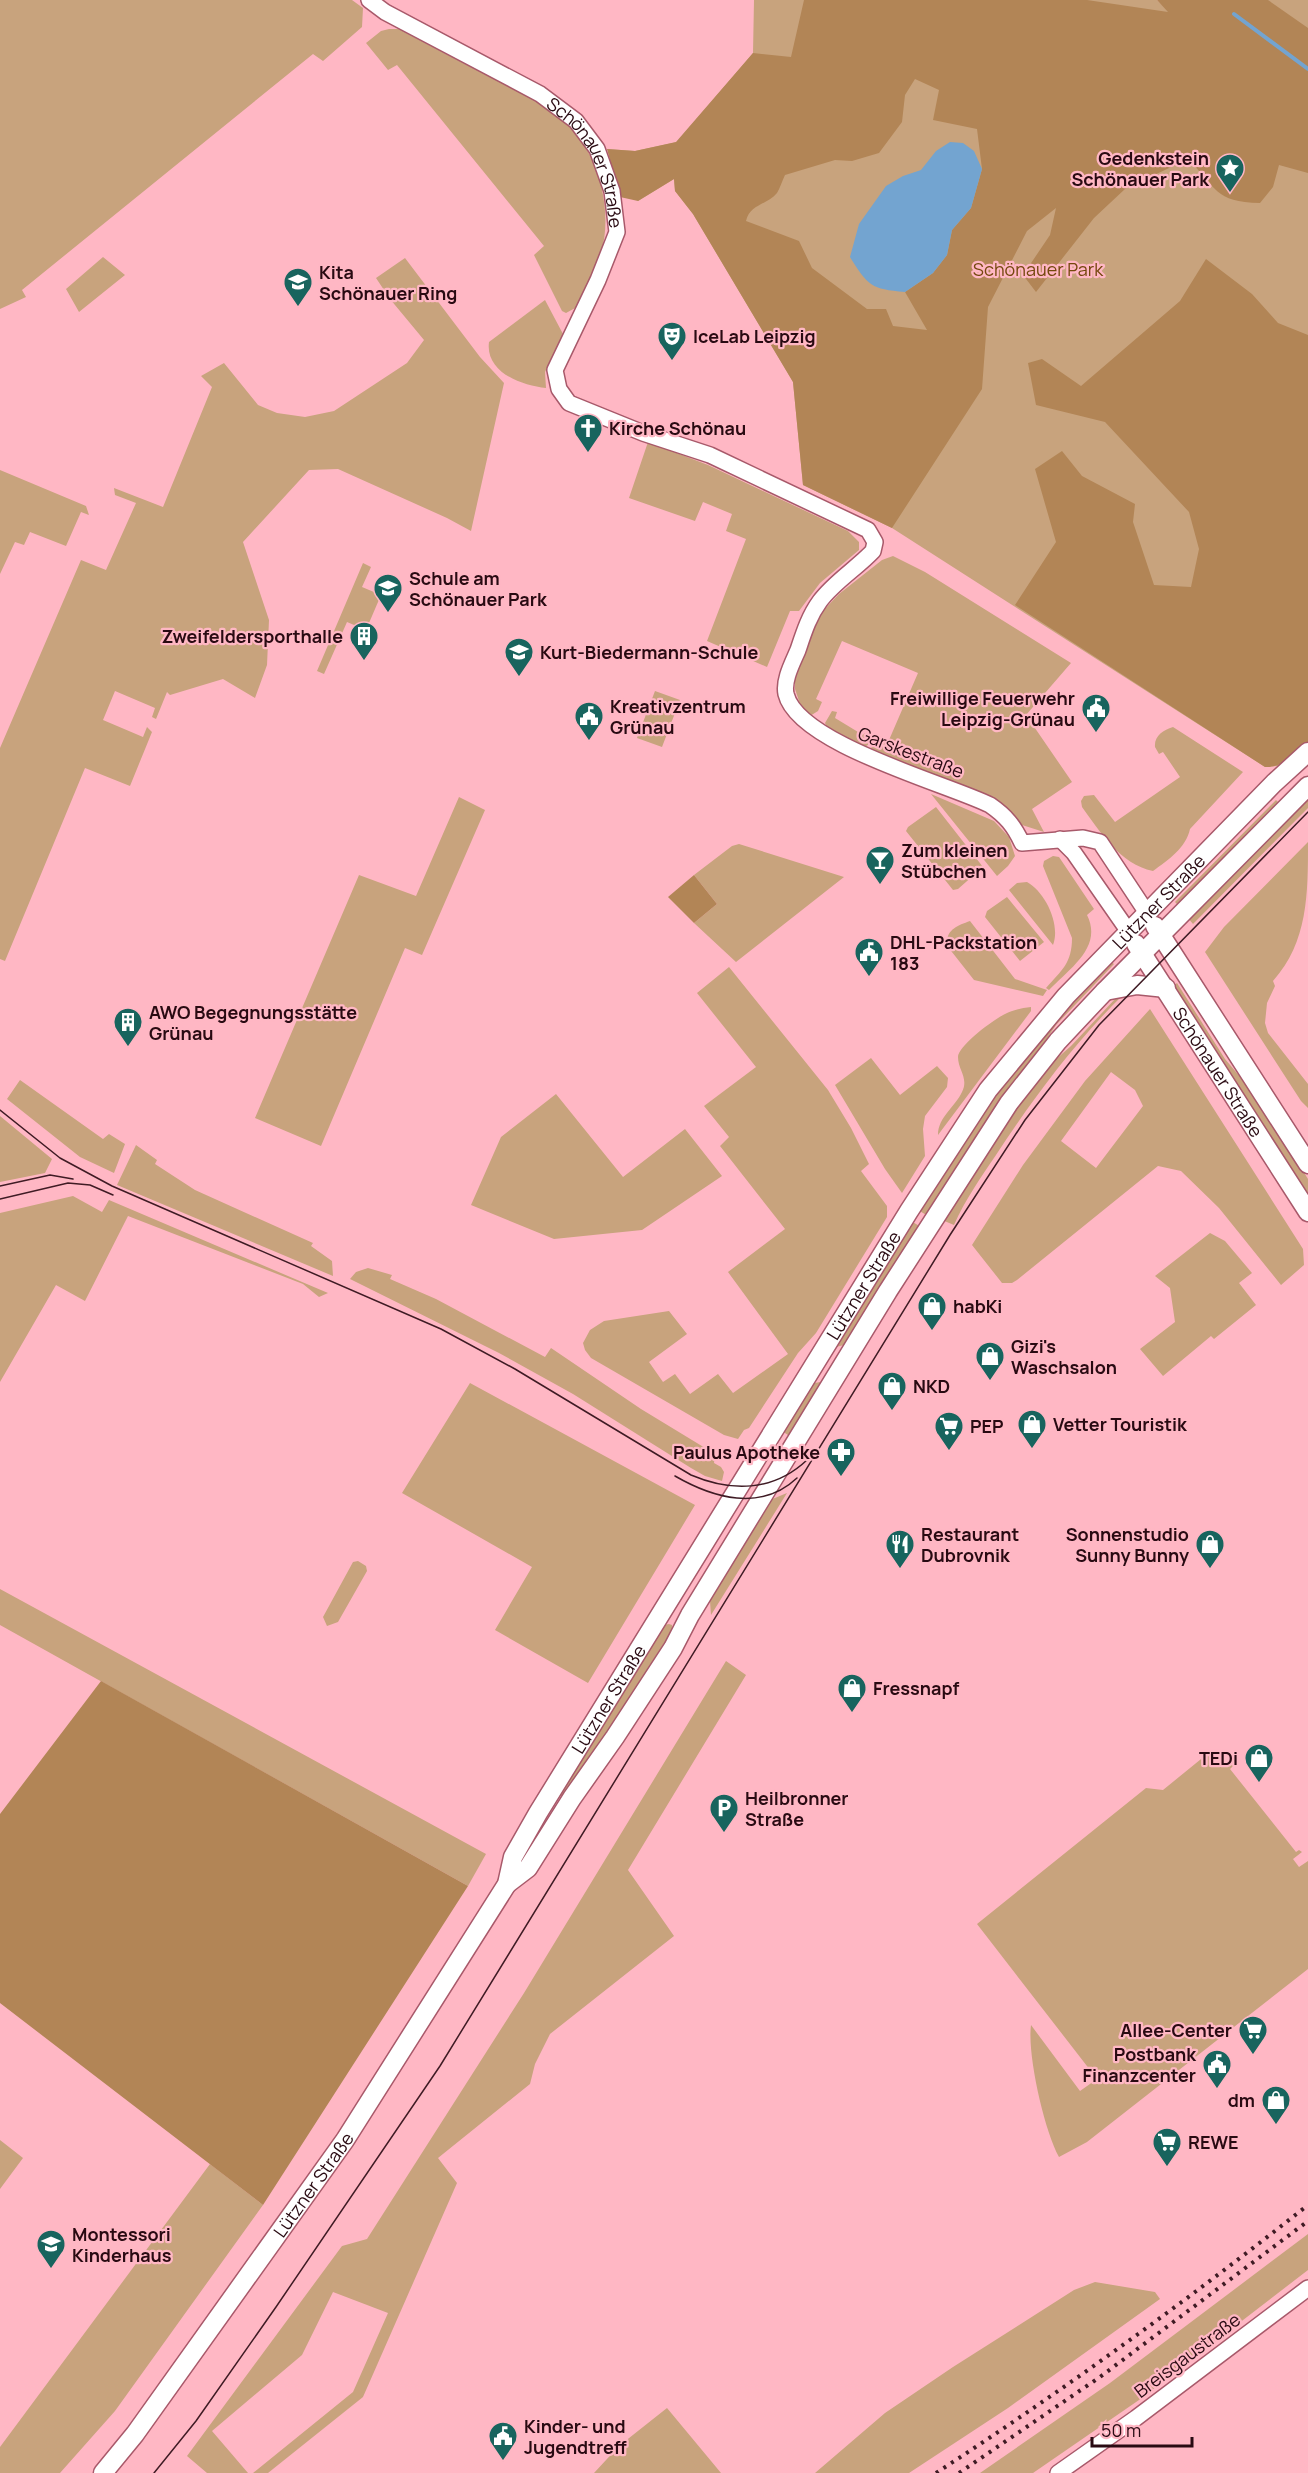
<svg xmlns="http://www.w3.org/2000/svg" width="1308" height="2473" font-family="Manrope,sans-serif">
  <style>
    .green { fill: #c8a37d; fill-rule: evenodd }
    .forest { fill: #b28556; fill-rule: evenodd }
    .water { fill: #73a4d0 }
    .lines { fill: none; stroke-linecap: round; stroke-linejoin: round }
    .stream { stroke: #73a4d0; stroke-width: 4 }
    .minor-casing { stroke: #a8596a; stroke-width: 18 }
    .major-casing { stroke: #a8596a; stroke-width: 21 }
    .minor { stroke: #fff; stroke-width: 15 }
    .major { stroke: #fff; stroke-width: 18 }
    .tram { stroke: #3f1b24; stroke-width: 1.5 }
    .rail { stroke: #3f1b24; stroke-width: 4; stroke-dasharray: 3 6; stroke-linecap: butt }
    .labels { text-anchor: middle; dominant-baseline: central; stroke-width: 4.5; stroke-linejoin: round; paint-order: stroke }
    .poi-label { font-size: 18px; font-weight: bold; fill: #290a12; stroke: #ffb7c4; text-anchor: start }
    .street-label { font-size: 18px; fill: #290a12; stroke: #ffb7c4 }
    .park-label { font-size: 18px; fill: #74470d; stroke: #ffb7c4 }
  </style>
  <rect width="100%" height="100%" fill="#ffb7c4"/>
  <path class="green" d="M0 0H352L363 8 362 27 323 61 313 54 22 290 26 297 0 309Z
    M754 0H1157L1170 12 1252 0H1308V742L1278 766 1265 767 892 528 803 485 793 382 693 214 675 191 674 179 638 201 607 149 635 151 677 142 753 53Z
    M389 29H399C431 46 463 63 496 80 521 93 553 107 572 129 600 159 613 213 601 253 596 271 585 289 577 307L566 313 562 311 534 255 544 246 397 65 388 70 366 43 381 31Z
    M103 257 125 275 79 312 66 289Z
    M405 258 480 357 504 383 471 531 447 518 338 469 309 470 243 542 269 620 267 665 255 698 223 679 170 695 167 692 156 719 152 717 155 708 115 691 103 720 143 737 147 727 152 732 130 786 85 768 5 961 0 959V748L81 560 106 570 136 503 115 495 114 488 163 507 212 387 201 376 224 363 258 405 277 413 305 417 334 411 407 363 424 340 390 299 376 278Z
    M545 300 563 334 545 372 546 388C522 386 485 372 489 342Z
    M648 442 708 465 848 531 859 542V550L820 583 799 611H790L767 667 707 641 746 539 726 531 732 514 703 502 695 521 629 498Z
    M0 470 86 506 89 515 81 512 66 546 30 532 24 545 15 542 0 574Z
    M893 556 925 572 1071 663 1026 715 1072 782 1032 809 1044 832 1022 825 1003 804 870 751 877 735 889 740 918 673 842 641 816 699 822 702 818 711 810 716 801 707 795 689V669L821 613 839 594 882 560Z
    M363 563 371 567 362 587 381 595 366 630 347 622 324 674 317 671Z
    M655 691 680 700 662 747 637 738Z
    M832 711 837 712 835 718 863 735 865 733 869 736V744L864 748 827 727 825 723Z
    M1173 727 1243 772 1190 829C1186 848 1168 860 1153 871 1120 864 1101 833 1082 807L1081 801 1084 796 1094 795 1115 822 1180 777 1163 752 1159 754 1155 747C1154 736 1163 730 1173 727Z
    M931 794 994 821 1009 837 1015 856 1008 866 997 876Z
    M1308 795V808L1193 924 1188 918Z
    M459 797 485 810 422 955 405 948 321 1146 255 1118 359 875 416 896Z
    M1276 800 1280 804 1179 906 1175 902Z
    M936 807 983 867 958 889 953 890 906 831 908 827Z
    M1308 842C1308 894 1308 942 1273 981L1275 986 1267 1003 1265 1023 1268 1033 1308 1084V1108L1301 1101 1205 952 1224 927Z
    M739 844 844 877 736 962 694 923 717 904 694 875 732 846Z
    M1053 856 1059 857 1094 909 1087 915C1103 947 1070 968 1049 990L1046 988C1062 970 1072 963 1072 938L1043 866 1044 861Z
    M1027 882C1045 892 1061 924 1053 945L1009 890 1017 883Z
    M1007 897 1044 942 1020 961 985 917 987 911Z
    M970 921 1015 979 1047 990 1043 996 974 980 948 947C944 931 956 926 970 921Z
    M1108 960 1114 964 1056 1025 928 1216 918 1210 1010 1071Z
    M729 967 828 1090 851 1128 869 1164 861 1171 887 1206V1217L816 1333 798 1353 749 1428 744 1430 738 1439 724 1435 591 1358 585 1350 583 1343 590 1330 604 1321 669 1311 687 1334 649 1362 663 1382 675 1374 690 1394 718 1374 733 1393 788 1354 728 1272 785 1229 720 1146 729 1137 704 1106 756 1067 697 993Z
    M1177 983 1225 1059 1258 1098 1308 1179V1201L1172 987Z
    M1124 994C1075 1042 1034 1097 996 1155 981 1177 965 1200 954 1225L942 1220 1003 1124 1046 1068 1071 1046 1115 999Z
    M1031 1007V1011L938 1135C938 1117 955 1107 962 1092 969 1078 958 1070 958 1057 958 1046 994 1019 1005 1014 1013 1010 1022 1008 1031 1007Z
    M1150 1009 1303 1249 1304 1265 1281 1285 1219 1208 1181 1171 1158 1166 1017 1280 1012 1283H1002L972 1245 1023 1165 1085 1081ZM1111 1072 1135 1090 1143 1106 1096 1168 1061 1141Z
    M871 1058 900 1095 937 1066 948 1078 947 1087 925 1116 923 1129 925 1156 902 1193 885 1169 835 1085Z
    M20 1080 103 1139 109 1134 125 1144 114 1173 80 1157 7 1099Z
    M556 1094 623 1177 685 1129 722 1176 642 1230 554 1239 471 1205 501 1137Z
    M0 1116 52 1159 45 1173 0 1182Z
    M136 1145 157 1160 155 1164 195 1190 313 1243 311 1246 332 1261 333 1276 117 1185Z
    M73 1196 102 1212 109 1200 328 1293 319 1297 303 1284 128 1216 85 1301 56 1285 0 1382V1213Z
    M911 1221 921 1227 848 1344 832 1348Z
    M1210 1233 1225 1241 1252 1273 1239 1283 1256 1305 1214 1339 1211 1336 1163 1376 1140 1349 1175 1322 1170 1288 1155 1276Z
    M368 1268 392 1275 390 1279 436 1299 545 1357 551 1348 641 1409 715 1454 714 1463 721 1467 724 1472 722 1481 705 1476 691 1468 573 1394 499 1353 350 1279 356 1272Z
    M825 1381 791 1437 782 1431 810 1384Z
    M470 1383 695 1505 588 1683 495 1630 532 1567 402 1493Z
    M787 1493 711 1615 710 1601 713 1592 770 1500Z
    M358 1561 366 1566 367 1571 338 1622 327 1626 323 1617 353 1562Z
    M0 1589 486 1854 468 1886 0 1625Z
    M669 1624 672 1625V1631L567 1795 561 1796 560 1790 664 1625Z
    M726 1661 746 1675 628 1870 674 1936 550 2034 535 2064 530 2084 438 2158 457 2183 363 2397 268 2473H253L353 2392 388 2313 333 2292 302 2355 212 2431 248 2473H207L187 2456 342 2246 367 2239 524 1993Z
    M1206 1755 1221 1757 1228 1766 1232 1764 1233 1766 1230 1769 1296 1852 1299 1850 1302 1852 1293 1859 1299 1867 1308 1861V1969L1087 2142 1059 2157C1044 2130 1027 2054 1031 2025L1080 2091 1097 2079 977 1924 1146 1788 1163 1790Z
    M0 2140 23 2158 0 2189Z
    M210 2164 263 2205 115 2411 60 2473H0V2447Z
    M1308 2234V2270L1139 2400 1033 2473H980L1110 2383Z
    M1095 2282 1155 2292 1160 2299 1008 2408 909 2473H815L885 2413 953 2367 1074 2290Z
    M667 2408 721 2473H594L619 2446Z"/>
  <path class="forest" d="M804 0H1087L1168 12 1157 0H1268L1308 28V173L1279 165 1273 187 1260 203C1214 202 1217 188 1188 159L1125 189 1094 218 1036 292 1023 275 1050 235 1056 208 1027 231 988 307 982 389 892 528 803 485 793 382 693 214 675 191 674 179 638 201 620 197 607 149 635 151 676 142 753 53 791 57ZM915 79 939 90 933 120 977 129 982 169 971 208 952 230 947 255 933 273 905 292 927 330 893 326 886 309H867L812 268 799 241 746 221C750 204 767 205 777 193 780 188 782 181 785 175L835 160 852 161 879 153 902 122 905 95Z
    M1206 259 1252 294 1278 323 1308 335V742C1296 753 1282 768 1265 767L1015 605 1056 542 1035 469 1062 451 1082 476 1135 504 1133 522 1154 585 1191 587 1199 549 1189 512 1105 422 1036 405 1028 363 1042 359 1081 386 1180 301Z
    M694 875 717 904 694 923 668 897Z
    M101 1681 468 1886 263 2205 0 2003V1814Z"/>
  <path class="water" d="M950 142 963 143 974 151 982 169 971 208 952 230 947 255 933 273 905 292C871 289 868 286 850 257L859 224 886 186 903 176 921 170 936 151Z"/>
  <g class="lines">
    <path class="stream" d="M1234 14 1308 69"/>
    <g class="minor-casing">
      <g id="minor">
        <path id="s1" d="M369 0 385 12 540 94 576 121 597 149 612 191 617 232 598 280 555 370 559 389 569 403 643 433 710 455 868 530 875 542 873 551C857 568 834 582 820 601 809 616 804 632 798 650 793 662 783 680 786 694 798 744 945 783 990 805 1006 816 1014 826 1022 843L1083 838 1100 842 1147 913"/>
        <path d="M1060 839 1074 853 1129 932"/>
        <path d="M1058 2473 1136 2418 1308 2288"/>
      </g>
    </g>
    <g class="major-casing">
      <g id="major">
        <path d="M1155 926 1308 1164"/>
        <path id="s2" d="M1136 944 1308 1212"/>
        <path d="M1105 991 1137 985 1166 988"/>
        <path d="M507 1884 528 1868 572 1798 615 1737 673 1648 690 1615 888 1291 1009 1103 1058 1041 1105 991 1308 786"/>
        <path id="s3" d="M103 2473 135 2434 345 2140 507 1884 513 1857 538 1813 909 1211 988 1090 1066 996 1274 783 1308 752"/>
      </g>
    </g>
    <use href="#minor" class="minor"/>
    <use href="#major" class="major"/>
    <path class="tram" d="M0 1110 60 1158 112 1186 441 1329 515 1369 691 1475C731 1492 773 1492 807 1460
      M0 1186 50 1175 73 1179
      M0 1199 68 1183 90 1185 113 1195
      M675 1476C713 1498 761 1512 797 1478
      M154 2473 196 2421 276 2307 440 2066 950 1235 1025 1120 1099 1025 1308 812"/>
    <path class="rail" d="M936 2473C1064 2390 1188 2300 1308 2205
      M959 2473 1100 2377 1308 2221"/>
  </g>
  <defs>
    <g id="sight-pin" transform="scale(1.5)"><path d="M0 17L-7.5 6A9.5 9.5 0 1 1 7.5 6Z" fill="#18645e" stroke="#ffb7c4"/><path d="M0-6L1.8-2.2L6-1.7L2.9 1.2L3.7 5.4L0 3.3L-3.7 5.4L-2.9 1.2L-6-1.7L-1.8-2.2Z" fill="#fff"/></g>
    <g id="school-pin" transform="scale(1.5)"><path d="M0 17L-7.5 6A9.5 9.5 0 1 1 7.5 6Z" fill="#18645e" stroke="#ffb7c4"/><path d="M0-5L7-2L0 1L-7-2ZM-4 1L0 2.5L4 1V4Q0 6-4 4Z" fill="#fff"/></g>
    <g id="theatre-pin" transform="scale(1.5)"><path d="M0 17L-7.5 6A9.5 9.5 0 1 1 7.5 6Z" fill="#18645e" stroke="#ffb7c4"/><path d="M-5-5.5Q0-4 5-5.5V0Q5 5 0 6Q-5 5-5 0ZM-3.3-2.5H-1v1.5H-3.3ZM1-2.5H3.3v1.5H1ZM-2.8 1Q0 5.5 2.8 1Z" fill="#fff"/></g>
    <g id="church-pin" transform="scale(1.5)"><path d="M0 17L-7.5 6A9.5 9.5 0 1 1 7.5 6Z" fill="#18645e" stroke="#ffb7c4"/><path d="M-1.2-6h2.4v3.5h3.3v2.4h-3.3V6h-2.4V-.1h-3.3v-2.4h3.3Z" fill="#fff"/></g>
    <g id="building-pin" transform="scale(1.5)"><path d="M0 17L-7.5 6A9.5 9.5 0 1 1 7.5 6Z" fill="#18645e" stroke="#ffb7c4"/><path d="M-4-6H4V6H1V3H-1V6H-4ZM-2.5-4.3h1.7v1.8h-1.7ZM.8-4.3h1.7v1.8H.8ZM-2.5-1h1.7V.8h-1.7ZM.8-1h1.7V.8H.8Z" fill="#fff"/></g>
    <g id="civic-pin" transform="scale(1.5)"><path d="M0 17L-7.5 6A9.5 9.5 0 1 1 7.5 6Z" fill="#18645e" stroke="#ffb7c4"/><path d="M-.6-6.5H3V-4.5H.6V-3L4-1V1h2V6H-6V1h2V-1L-.6-3ZM-1.2 2.5V6h2.4V2.5Z" fill="#fff"/></g>
    <g id="bar-pin" transform="scale(1.5)"><path d="M0 17L-7.5 6A9.5 9.5 0 1 1 7.5 6Z" fill="#18645e" stroke="#ffb7c4"/><path d="M-6-5H6L.8 .8V4.5H3.5V6h-7V4.5H-.8V.8Z" fill="#fff"/></g>
    <g id="shop-pin" transform="scale(1.5)"><path d="M0 17L-7.5 6A9.5 9.5 0 1 1 7.5 6Z" fill="#18645e" stroke="#ffb7c4"/><path d="M-5-2.5h2.3a2.7 3.5 0 0 1 5.4 0H5L5.5 6h-11ZM-1.5-2.5h3a1.5 2.3 0 0 0-3 0Z" fill="#fff"/></g>
    <g id="supermarket-pin" transform="scale(1.5)"><path d="M0 17L-7.5 6A9.5 9.5 0 1 1 7.5 6Z" fill="#18645e" stroke="#ffb7c4"/><path d="M-6-5.5h2.5l.6 2H6L4.5 2H-2.5L-4.4-4H-6ZM-1.5 3.2a1.3 1.3 0 1 0 .1 0ZM3 3.2a1.3 1.3 0 1 0 .1 0Z" fill="#fff"/></g>
    <g id="pharmacy-pin" transform="scale(1.5)"><path d="M0 17L-7.5 6A9.5 9.5 0 1 1 7.5 6Z" fill="#18645e" stroke="#ffb7c4"/><path d="M-2-6h4v4h4v4h-4v4h-4v-4h-4v-4h4Z" fill="#fff"/></g>
    <g id="restaurant-pin" transform="scale(1.5)"><path d="M0 17L-7.5 6A9.5 9.5 0 1 1 7.5 6Z" fill="#18645e" stroke="#ffb7c4"/><path d="M-5-6h1v4h1v-4h1v4h1v-4h1v5L-1.5 .5V6h-2V.5L-5-1ZM5-6V6H3V1.5H1.5Q1.5-4 5-6Z" fill="#fff"/></g>
    <g id="parking-pin" transform="scale(1.5)"><path d="M0 17L-7.5 6A9.5 9.5 0 1 1 7.5 6Z" fill="#18645e" stroke="#ffb7c4"/><path d="M-3.5-5.5H1a3.5 3.5 0 0 1 0 7H-1V5.5H-3.5ZM-1-3.4V-.6H.8a1.4 1.4 0 0 0 0-2.8Z" fill="#fff"/></g>
  </defs>
  <g fill-rule="evenodd">
    <use href="#sight-pin" x="1230" y="168"/>
    <use href="#school-pin" x="298" y="282"/>
    <use href="#theatre-pin" x="672" y="336"/>
    <use href="#church-pin" x="588" y="428"/>
    <use href="#school-pin" x="388" y="588"/>
    <use href="#building-pin" x="364" y="636"/>
    <use href="#school-pin" x="519" y="652"/>
    <use href="#civic-pin" x="1096" y="708"/>
    <use href="#civic-pin" x="589" y="716"/>
    <use href="#bar-pin" x="880" y="860"/>
    <use href="#civic-pin" x="869" y="952"/>
    <use href="#building-pin" x="128" y="1022"/>
    <use href="#shop-pin" x="932" y="1306"/>
    <use href="#shop-pin" x="990" y="1356"/>
    <use href="#shop-pin" x="892" y="1386"/>
    <use href="#shop-pin" x="1032" y="1424"/>
    <use href="#supermarket-pin" x="949" y="1426"/>
    <use href="#pharmacy-pin" x="841" y="1452"/>
    <use href="#restaurant-pin" x="900" y="1544"/>
    <use href="#shop-pin" x="1210" y="1544"/>
    <use href="#shop-pin" x="852" y="1688"/>
    <use href="#shop-pin" x="1259" y="1758"/>
    <use href="#parking-pin" x="724" y="1808"/>
    <use href="#supermarket-pin" x="1253" y="2030"/>
    <use href="#civic-pin" x="1217" y="2064"/>
    <use href="#shop-pin" x="1276" y="2100"/>
    <use href="#supermarket-pin" x="1167" y="2142"/>
    <use href="#school-pin" x="51" y="2244"/>
    <use href="#civic-pin" x="503" y="2436"/>
  </g>
  <g class="labels">
    <g class="poi-label">
      <text x="1209" y="158" text-anchor="end">Gedenkstein<tspan x="1209" dy="21">Schönauer Park</tspan></text>
      <text x="319" y="272">Kita<tspan x="319" dy="21">Schönauer Ring</tspan></text>
      <text x="693" y="336">IceLab Leipzig</text>
      <text x="609" y="428">Kirche Schönau</text>
      <text x="409" y="578">Schule am<tspan x="409" dy="21">Schönauer Park</tspan></text>
      <text x="343" y="636" text-anchor="end">Zweifeldersporthalle</text>
      <text x="540" y="652">Kurt-Biedermann-Schule</text>
      <text x="1075" y="698" text-anchor="end">Freiwillige Feuerwehr<tspan x="1075" dy="21">Leipzig-Grünau</tspan></text>
      <text x="610" y="706">Kreativzentrum<tspan x="610" dy="21">Grünau</tspan></text>
      <text x="901" y="850">Zum kleinen<tspan x="901" dy="21">Stübchen</tspan></text>
      <text x="890" y="942">DHL-Packstation<tspan x="890" dy="21">183</tspan></text>
      <text x="149" y="1012">AWO Begegnungsstätte<tspan x="149" dy="21">Grünau</tspan></text>
      <text x="953" y="1306">habKi</text>
      <text x="1011" y="1346">Gizi's<tspan x="1011" dy="21">Waschsalon</tspan></text>
      <text x="913" y="1386">NKD</text>
      <text x="1053" y="1424">Vetter Touristik</text>
      <text x="970" y="1426">PEP</text>
      <text x="820" y="1452" text-anchor="end">Paulus Apotheke</text>
      <text x="921" y="1534">Restaurant<tspan x="921" dy="21">Dubrovnik</tspan></text>
      <text x="1189" y="1534" text-anchor="end">Sonnenstudio<tspan x="1189" dy="21">Sunny Bunny</tspan></text>
      <text x="873" y="1688">Fressnapf</text>
      <text x="1238" y="1758" text-anchor="end">TEDi</text>
      <text x="745" y="1798">Heilbronner<tspan x="745" dy="21">Straße</tspan></text>
      <text x="1232" y="2030" text-anchor="end">Allee-Center</text>
      <text x="1196" y="2054" text-anchor="end">Postbank<tspan x="1196" dy="21">Finanzcenter</tspan></text>
      <text x="1255" y="2100" text-anchor="end">dm</text>
      <text x="1188" y="2142">REWE</text>
      <text x="72" y="2234">Montessori<tspan x="72" dy="21">Kinderhaus</tspan></text>
      <text x="524" y="2426">Kinder- und<tspan x="524" dy="21">Jugendtreff</tspan></text>
    </g>
    <g class="street-label">
      <text stroke="none"><textPath href="#s1" startOffset="282">Schönauer Straße</textPath></text>
      <text transform="translate(911 752) rotate(21)">Garskestraße</text>
      <text stroke="none"><textPath href="#s3" startOffset="1899">Lützner Straße</textPath></text>
      <text stroke="none"><textPath href="#s2" startOffset="152">Schönauer Straße</textPath></text>
      <text stroke="none"><textPath href="#s3" startOffset="1413">Lützner Straße</textPath></text>
      <text stroke="none"><textPath href="#s3" startOffset="927">Lützner Straße</textPath></text>
      <text stroke="none"><textPath href="#s3" startOffset="357">Lützner Straße</textPath></text>
      <text transform="translate(1187 2355) rotate(-37)">Breisgaustraße</text>
    </g>
    <g class="park-label">
      <text x="1038" y="269">Schönauer Park</text>
    </g>
  </g>
  <path d="M1092 2437v9h100v-9" fill="none" stroke="#290a12" stroke-width="3"/>
  <text x="1101" y="2437" font-size="18" fill="#290a12" stroke="#ffb7c4" stroke-width="4.5" paint-order="stroke">50 m</text>
</svg>
